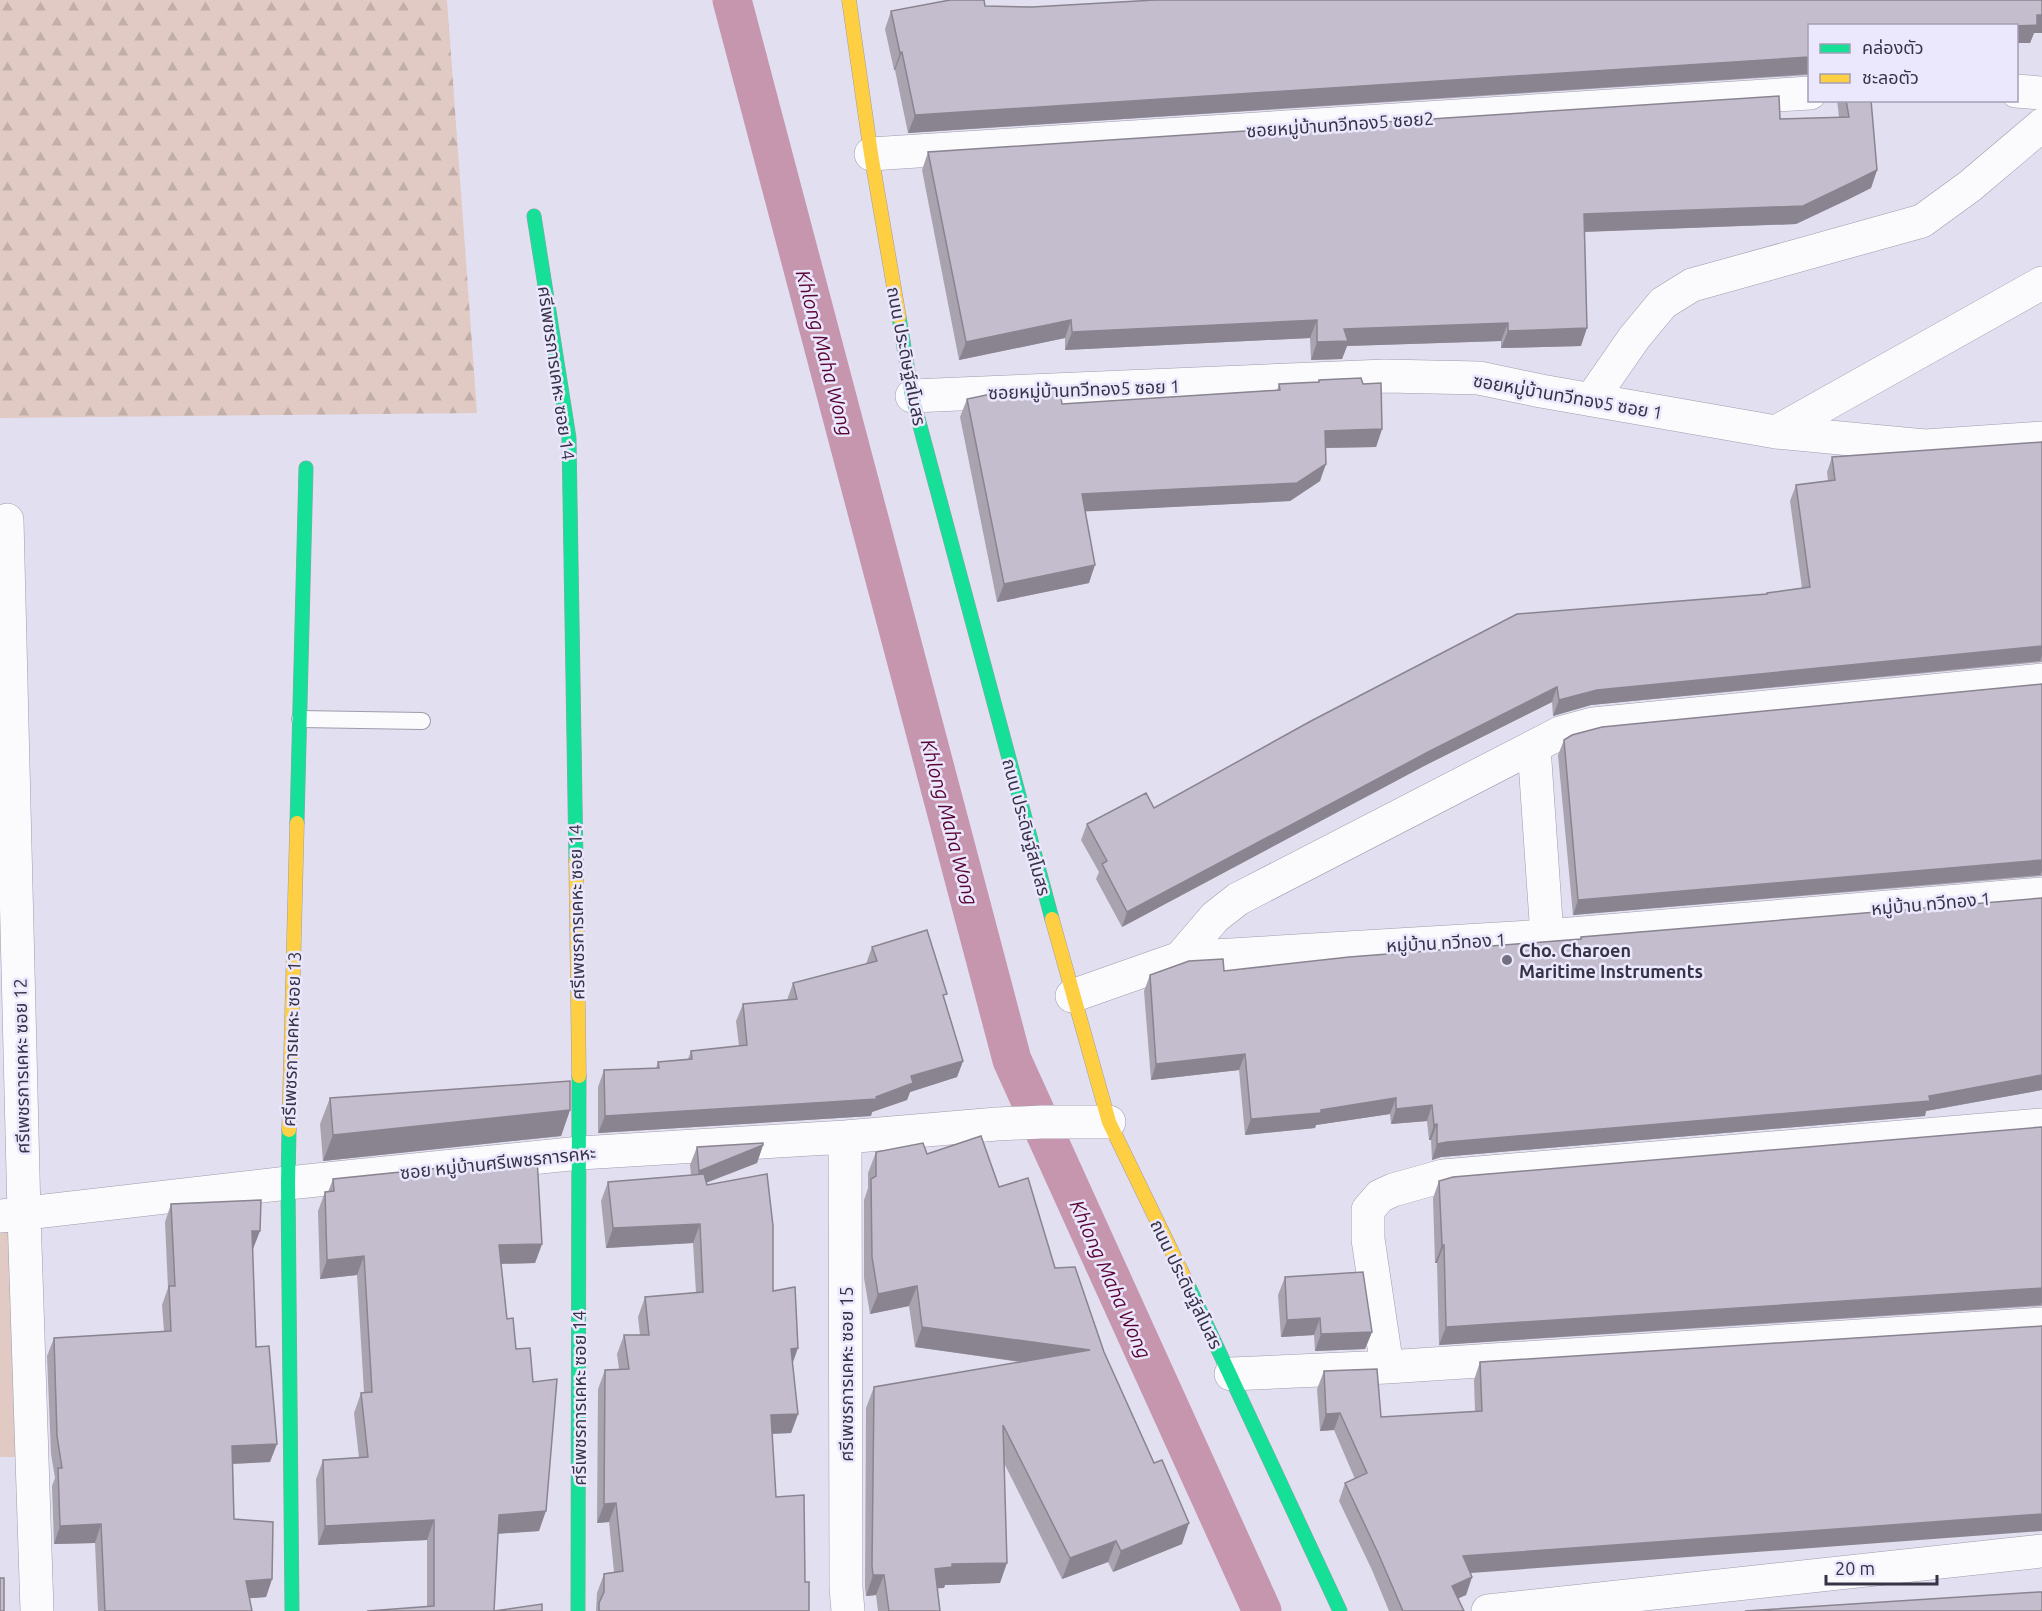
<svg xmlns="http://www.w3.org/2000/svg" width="2042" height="1611" font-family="Ubuntu,'Noto Sans Thai',sans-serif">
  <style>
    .forest { fill: url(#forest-firs) }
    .pitch { fill: #e1cac3 }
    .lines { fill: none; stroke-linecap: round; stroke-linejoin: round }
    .canal { stroke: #c696ae; stroke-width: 39 }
    .lane-casing { stroke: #9e9bab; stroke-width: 18 }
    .street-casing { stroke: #9e9bab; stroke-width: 34 }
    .fast-casing { stroke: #9e9bab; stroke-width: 15 }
    .slow-casing { stroke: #9e9bab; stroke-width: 15 }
    .lane { stroke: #fbfafd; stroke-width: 16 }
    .street { stroke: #fbfafd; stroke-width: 33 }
    .fast { stroke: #16e098; stroke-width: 14 }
    .slow { stroke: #ffcf43; stroke-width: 14 }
    .wall { fill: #a9a3b0 }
    .shaded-wall { fill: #898490 }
    .building { fill: #c4bdcd; stroke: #898490; stroke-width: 1.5 }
    .poi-dot { fill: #736f82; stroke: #ebe7fc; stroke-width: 2 }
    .labels { text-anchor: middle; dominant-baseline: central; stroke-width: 5; stroke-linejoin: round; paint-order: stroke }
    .street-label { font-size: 18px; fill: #373347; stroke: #ebe7fc }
    .poi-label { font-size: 18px; font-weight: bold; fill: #373347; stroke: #ebe7fc; text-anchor: start }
    .water-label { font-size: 20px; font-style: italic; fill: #580332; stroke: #ebe7fc }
  </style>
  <defs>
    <pattern id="forest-firs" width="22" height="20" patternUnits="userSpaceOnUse" patternTransform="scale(1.5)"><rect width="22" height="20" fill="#e1cac3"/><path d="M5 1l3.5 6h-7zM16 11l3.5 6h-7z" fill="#c2aea9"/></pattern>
  </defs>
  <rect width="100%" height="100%" fill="#e2dff0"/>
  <path class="forest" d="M0 0H447L477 413 0 418Z"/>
  <path class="pitch" d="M19 1212 21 1457H0V1214Z"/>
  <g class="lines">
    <path class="canal" d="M732 0 1012 1060 1262 1611"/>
    <g class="lane-casing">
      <path id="lane" d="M300 719 422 721"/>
    </g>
    <g class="street-casing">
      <path id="street" d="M2016 91 2042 93
        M871 154 1810 93
        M912 396 1385 376 1479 378 1541 391 1776 432 1925 446 2042 438
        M1591 400 1634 338 1663 303 1692 285 1922 221 1970 186 2042 125
        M1776 432 2042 283
        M7 520 24 1214 37 1611
        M1534 747 1547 936
        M1180 958 1215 917 1238 899 1560 733 1593 724 2042 680
        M1072 996 1180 958 1547 936 2042 894
        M845 1137 846 1588 848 1611
        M0 1216 288 1183 580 1153 845 1137 997 1124 1042 1122H1109
        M1387 1367 1368 1239V1210L1380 1196 1393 1190 1443 1176 2042 1125
        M1231 1374 1387 1367 2042 1324
        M1488 1611 2042 1551"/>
    </g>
    <g class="fast-casing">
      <path id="fast" d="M534 216 569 438 576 861
        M899 317 912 396 1052 919
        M297 823 306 468
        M289 1130 288 1183 292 1611
        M1188 1285 1340 1611
        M578 1611 579 1076"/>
    </g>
    <g class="slow-casing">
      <path id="slow" d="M849 0 871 154 899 317
        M576 861 579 1076
        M1052 919 1109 1122 1188 1285
        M289 1130 297 823"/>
    </g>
    <use href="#lane" class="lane"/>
    <use href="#street" class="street"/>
    <use href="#fast" class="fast"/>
    <use href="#slow" class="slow"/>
  </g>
  <path class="wall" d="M2042 0V33H2034L2030 43 1809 26V75L908 133 895 70H894L885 29 891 11 985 6 1032 7Z
    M1837 100H1871L1877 170 1871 188 1849 199 1796 224 1585 232 1581 346 1501 348V341L1347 346 1342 359 1311 360 1310 338 1065 350V338L959 360 922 170 928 152 1839 117Z
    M1319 380 1382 429 1376 447 1326 448 1320 481 1290 501 1085 511 1089 583 997 602 960 417 967 399 1062 404 1277 390 1279 384 1318 382Z
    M2042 442V662L1591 705 1553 716 1552 702 1424 766 1122 927 1096 879 1099 872 1081 840 1087 824 1154 808 1767 594V593L1802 588 1790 501 1796 485 1828 481 1827 472 1832 457Z
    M2042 684V876L1573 915 1558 755 1564 740Z
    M2042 898V1090L1926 1111 1925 1116 1441 1157 1432 1160 1431 1140H1429L1427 1121 1391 1124 1390 1114 1316 1125 1315 1128 1245 1135 1239 1070 1151 1080 1144 991 1150 975 1224 971 1580 939 1581 937Z
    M872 947 945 1000 963 1061 957 1077 910 1092 907 1100 872 1112 871 1116 598 1133V1087L604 1070 656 1068 658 1062 688 1059 691 1051 739 1046 736 1021 743 1004 787 1000 793 983 866 964Z
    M330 1098 570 1110 561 1136 323 1161 320 1124Z
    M2042 1127V1306L1439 1345 1437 1263H1435L1433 1198 1439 1181Z
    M763 1145 757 1163 706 1183 773 1291 792 1363 798 1414 791 1433 772 1434 776 1497 805 1582 809 1611H596L597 1593 604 1574 614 1572 609 1522 597 1523 598 1389 605 1370 619 1369 617 1354 624 1335H640L638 1317 645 1297 696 1293 693 1243 606 1248 601 1201 608 1182 691 1175 690 1165 697 1147Z
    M876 1152 927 1154 999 1187 1055 1268 1104 1352 1182 1544 1113 1572 1108 1562 1062 1579 1004 1463 1000 1583 945 1585 944 1588H937L940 1611H878L876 1595 866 1596 865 1587 866 1408 874 1387 1020 1362 915 1347 909 1306 870 1314 864 1278V1200L868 1188V1173Z
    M333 1179 542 1244 535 1263 501 1264 507 1319 516 1349 539 1531 498 1534 494 1611 427 1607V1540L318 1545 316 1479 323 1460 359 1458 354 1413 361 1393H364L357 1275 320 1279 318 1211 325 1192H328Z
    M171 1204 253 1249H252L256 1347 270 1462 233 1464 234 1519 272 1579 266 1597 249 1598 252 1611H98L95 1543 54 1544 52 1486 55 1478 51 1454 47 1356 54 1338 164 1332 162 1305 168 1288 165 1222Z
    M1285 1277 1372 1332 1365 1349 1315 1351 1314 1335 1281 1337 1278 1295Z
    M2042 1326 1471 1573 1472 1577 1466 1595 1458 1598 1464 1611H1389L1372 1570 1339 1501 1345 1483 1355 1479 1334 1430 1320 1431 1317 1389 1324 1371 1381 1417 1475 1412 1474 1380 1480 1362Z"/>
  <path class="shaded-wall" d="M2037 15H2042V33H2034L2030 43H2016V26Z
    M902 52 895 70H894L900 53Z
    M1809 57V74L908 133 915 115Z
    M1877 170 1871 188 1849 199 1796 224 1578 232 1584 214Z
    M1071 320 1065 338 959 360 966 342Z
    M1317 320 1310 338 1065 350 1072 332Z
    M1508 323 1501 341 1347 346 1342 359 1311 360 1317 342 1344 329Z
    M1587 328 1581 346 1501 348 1508 331Z
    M1382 429 1376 447 1318 448 1325 431Z
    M1326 464 1320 481 1290 501 1075 512 1082 494Z
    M1095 565 1089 583 997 602 1004 584Z
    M2042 646V656L2040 661 1591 705 1553 716 1559 700 1597 690Z
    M1557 687 1552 702 1424 766 1122 927 1127 912 1430 751Z
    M2042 860V871L2040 875 1573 915 1578 900Z
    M1245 1054 1239 1070 1151 1080 1156 1064Z
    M963 1061 957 1077 910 1092 907 1100 872 1112 871 1116 598 1133 605 1116 911 1076Z
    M2042 1075V1090L1926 1111 1925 1116 1441 1157 1432 1160 1437 1144 1447 1142 1929 1096Z
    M1396 1098 1390 1114 1316 1125 1315 1128 1245 1135 1251 1119 1321 1110Z
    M1432 1105 1427 1121 1391 1124 1396 1109Z
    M570 1110 561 1136 323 1161 333 1135Z
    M1437 1124 1431 1140H1429L1434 1125Z
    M763 1145 757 1163 692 1188 699 1171Z
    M700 1224 693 1243 606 1248 613 1228Z
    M252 1231H260L253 1249 245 1250Z
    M542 1244 535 1263 492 1264 499 1245Z
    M1442 1245H1444L1437 1263H1435Z
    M364 1256 357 1275 320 1279 327 1260Z
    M917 1286 909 1306 870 1314 878 1294Z
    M2042 1288V1302L2041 1305 1439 1345 1446 1327Z
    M1320 1318 1314 1335 1281 1337 1287 1320Z
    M922 1327 1090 1350 1082 1370 915 1347Z
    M1372 1332 1365 1349 1315 1351 1321 1334Z
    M798 1348 791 1368V1349Z
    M1340 1413 1334 1430 1320 1431 1326 1414Z
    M798 1414 791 1433 764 1434 771 1415Z
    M277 1444 270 1462 226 1464 232 1446Z
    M616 1503 609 1522 597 1523 604 1504Z
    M546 1511 539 1531 492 1534 499 1515Z
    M2042 1514V1531L1457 1574 1463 1556Z
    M434 1520 427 1540 318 1545 325 1526Z
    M1189 1523 1182 1544 1113 1572 1121 1551Z
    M101 1524 95 1543 54 1544 60 1526Z
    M1116 1541 1108 1562 1062 1579 1070 1558Z
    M1007 1563 1000 1583 945 1585 944 1588 927 1589 935 1569 952 1564Z
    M873 1575H884L876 1595 866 1596Z
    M1472 1577 1466 1595 1446 1604 1452 1586Z
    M272 1579 266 1597 239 1599 246 1581Z"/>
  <path class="building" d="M950 0H984L985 6 1032 7 1155 0H2042V15H2037V25L2014 26H1809V57L915 115 902 52 900 53 891 11Z
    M1779 96 1780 119 1849 117 1846 100H1871L1877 170 1855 181 1803 206 1584 214 1587 328 1508 331V323L1344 329 1348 341 1317 342V320L1072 332 1071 320 966 342 928 152Z
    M1361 378 1363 384 1381 383 1382 429 1325 431 1326 464 1297 483 1082 494 1095 565 1004 584 967 399 991 394 1060 391 1062 404 1280 390 1279 384 1319 382V380Z
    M2042 442V646L1597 690 1559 700 1557 687 1430 751 1127 912 1102 864 1107 861 1087 824 1146 793 1154 808 1311 721 1517 614 1767 594V593L1810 587 1796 485 1835 480 1832 457Z
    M2042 684V860L1578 900 1564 740 1572 735 1602 727Z
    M2042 898V1075L1929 1096 1930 1101 1447 1142 1437 1144V1124L1434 1125 1432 1105 1396 1109V1098L1321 1110V1113L1251 1119 1245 1054 1156 1064 1150 975 1189 961 1223 959 1224 971 1349 957 1581 939V937Z
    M927 930 947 994 943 995 963 1061 911 1076 913 1083 876 1097 877 1099 605 1116 604 1070 659 1068 658 1062 692 1059 691 1051 747 1045 743 1004 797 999 793 983 877 961 872 947Z
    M570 1081V1110L333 1135 330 1098Z
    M2042 1127V1288L1446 1327 1444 1245H1442L1439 1181 1453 1177Z
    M981 1136 999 1187 1028 1178 1055 1268 1075 1267 1104 1352 1154 1463 1162 1460 1189 1523 1121 1551 1116 1541 1070 1558 1003 1425 1007 1563 952 1564V1567L935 1569 940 1611H889L884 1575H873L872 1566 874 1387 1090 1350 922 1327 917 1286 878 1294 872 1257 871 1179 876 1176V1152L923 1143 927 1154Z
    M763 1143V1145L699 1171 697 1147Z
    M537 1158 542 1244 499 1245 507 1319 513 1318 516 1349 530 1348 533 1382 557 1379 546 1511 499 1515 494 1611H367L434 1606V1520L325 1526 323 1460 368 1457 361 1393 372 1392 364 1256 327 1260 325 1192 334 1191 333 1179Z
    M704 1174 707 1185 767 1174 773 1226V1291L795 1287 798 1348 791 1349 798 1414 771 1415 776 1497 804 1495 805 1582H809V1611H599V1603L604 1592V1574L623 1571 616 1503 604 1504 605 1370 629 1369 624 1335H649L645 1297 703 1292 700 1224 613 1228 608 1182Z
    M261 1200 260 1231H252L256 1347 269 1346 277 1444 232 1446 234 1519 273 1522 272 1579 246 1581 252 1611H105L101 1524 60 1526 58 1468H62L57 1436 54 1338 171 1331 169 1286H175L171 1204Z
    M1363 1272 1372 1332 1321 1334 1320 1318 1287 1320 1285 1277Z
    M2042 1326V1514L1463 1556 1472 1577 1452 1586 1464 1611H1403L1378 1553 1345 1483 1367 1473 1340 1413 1326 1414 1324 1371 1377 1369 1381 1417 1482 1411 1480 1362Z
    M0 1578H4V1611H0Z
    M2038 1592H2042V1611H1745Z
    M542 1604V1611H494Z"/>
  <circle class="poi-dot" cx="1507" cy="960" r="6"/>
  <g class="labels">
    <g class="street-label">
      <text transform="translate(1340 124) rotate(-4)">ซอยหมู่บ้านทวีทอง5 ซอย2</text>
      <text transform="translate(907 356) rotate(79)">ถนน ประดิษฐ์สโมสร</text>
      <text transform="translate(557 373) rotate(82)">ศรีเพชรการเคหะ ซอย 14</text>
      <text transform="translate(1084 389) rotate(-2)">ซอยหมู่บ้านทวีทอง5 ซอย 1</text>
      <text transform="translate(1568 396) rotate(10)">ซอยหมู่บ้านทวีทอง5 ซอย 1</text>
      <text transform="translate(1027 827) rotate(75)">ถนน ประดิษฐ์สโมสร</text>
      <text transform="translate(1931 903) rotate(-5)">หมู่บ้าน ทวีทอง 1</text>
      <text transform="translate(576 912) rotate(-91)">ศรีเพชรการเคหะ ซอย 14</text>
      <text transform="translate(1446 942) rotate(-3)">หมู่บ้าน ทวีทอง 1</text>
      <text transform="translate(291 1039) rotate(-88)">ศรีเพชรการเคหะ ซอย 13</text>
      <text transform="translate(21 1066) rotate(-91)">ศรีเพชรการเคหะ ซอย 12</text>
      <text transform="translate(498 1162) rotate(-6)">ซอย หมู่บ้านศรีเพชรการคหะ</text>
      <text transform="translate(1187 1284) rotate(64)">ถนน ประดิษฐ์สโมสร</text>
      <text transform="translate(846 1374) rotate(-90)">ศรีเพชรการเคหะ ซอย 15</text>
      <text transform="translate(579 1398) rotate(-90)">ศรีเพชรการเคหะ ซอย 14</text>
    </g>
    <g class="poi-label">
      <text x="1519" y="950">Cho. Charoen<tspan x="1519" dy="21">Maritime Instruments</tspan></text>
    </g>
    <g class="water-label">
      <text transform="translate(825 353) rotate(75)">Khlong Maha Wong</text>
      <text transform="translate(950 822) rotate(75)">Khlong Maha Wong</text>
      <text transform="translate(1111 1279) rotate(66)">Khlong Maha Wong</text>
    </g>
  </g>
  <rect x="1808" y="24" width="210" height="78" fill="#ebe7fc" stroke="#a39fb4" stroke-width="1.5"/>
  <rect x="1820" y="44" width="30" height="9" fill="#16e098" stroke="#a39fb4" stroke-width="1.5"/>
  <text x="1862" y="54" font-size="18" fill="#373347">คล่องตัว</text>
  <rect x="1820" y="74" width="30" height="9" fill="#ffcf43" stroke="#a39fb4" stroke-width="1.5"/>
  <text x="1862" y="84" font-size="18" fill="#373347">ชะลอตัว</text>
  <path d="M1826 1575v9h111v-9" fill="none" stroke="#373347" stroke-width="3"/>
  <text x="1835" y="1575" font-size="18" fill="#373347" stroke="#ebe7fc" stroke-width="4.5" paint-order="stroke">20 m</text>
</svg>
